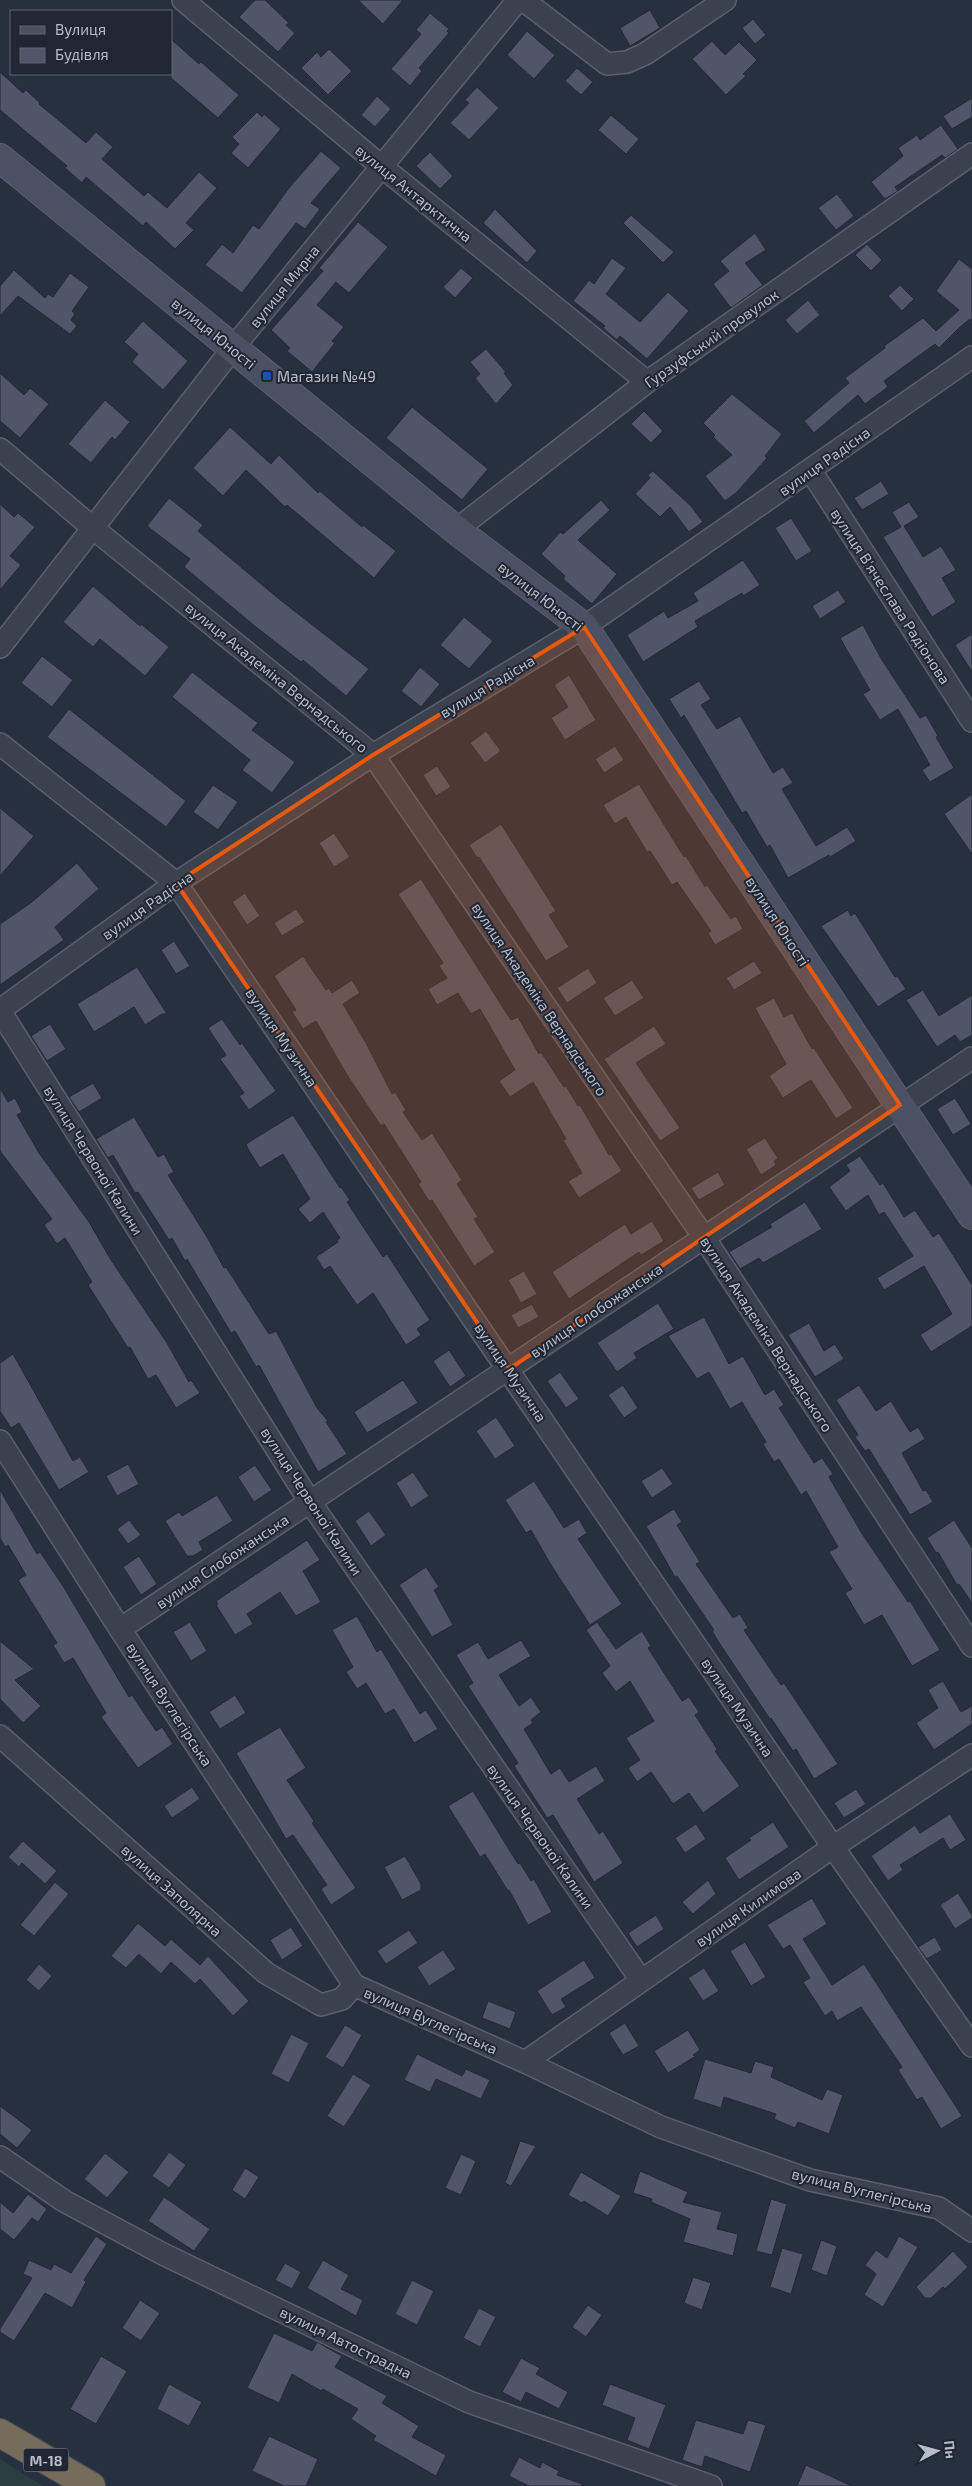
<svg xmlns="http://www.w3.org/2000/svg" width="972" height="2486" font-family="'Exo 2',sans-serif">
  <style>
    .green { fill: #2a3e41 }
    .building { fill: #4e5668; stroke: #222936 }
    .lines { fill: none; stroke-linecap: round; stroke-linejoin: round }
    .street-casing { stroke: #59606d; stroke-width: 24 }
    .secondary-casing { stroke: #59606d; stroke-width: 30 }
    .highway-casing { stroke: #464d5a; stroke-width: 30 }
    .street { stroke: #3b424f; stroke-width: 21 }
    .secondary { stroke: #4a5162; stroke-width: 28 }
    .highway { stroke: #756c59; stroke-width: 28 }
    .marked { fill: #e8590c; fill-opacity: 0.2; stroke: #e8590c; stroke-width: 4; stroke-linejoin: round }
    .transit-dot { fill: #1a4fb4; stroke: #202734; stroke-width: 2 }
    .labels { text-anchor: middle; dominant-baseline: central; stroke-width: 4; stroke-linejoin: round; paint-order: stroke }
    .shield { fill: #202734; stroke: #8a909d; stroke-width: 1 }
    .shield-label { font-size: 14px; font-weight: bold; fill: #b8bdca }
    .street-label { font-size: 15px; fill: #b8bdca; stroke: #202734 }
    .poi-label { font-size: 15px; fill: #b8bdca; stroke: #202734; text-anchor: start }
  </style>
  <rect width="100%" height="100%" fill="#27303f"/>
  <path class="green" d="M0 2459 43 2486H0Z"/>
  <path class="building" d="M255 0H265L289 23 286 25 295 33 278 52 239 17Z
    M358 0H403L383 24Z
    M650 10 660 28 630 46 620 28Z
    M430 13 449 29 447 31 449 33 419 68 422 71 410 86 391 69 421 34 416 30Z
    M753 19 766 35 755 44 742 28Z
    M527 31 555 55 534 79 507 55Z
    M171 39 199 64 201 62 239 95 218 118 171 78Z
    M712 41 725 55 739 42 757 60 743 74 746 76 726 95 692 59Z
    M329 49 352 71 328 95 301 68 317 52 321 57Z
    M577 68 593 82 581 95 565 81Z
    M0 72 23 93 26 90 40 103 39 104 86 143 96 132 113 147 102 159 144 196 148 192 167 208 199 172 217 188 186 223 194 230 175 249 146 222 143 226 86 177 82 183 65 168 67 166 0 110Z
    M477 87 499 108 469 140 450 123 469 103 465 100Z
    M377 96 391 109 375 127 361 115Z
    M972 98V117L952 129 943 116Z
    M257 112 262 117 264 114 281 129 248 168 231 153 239 144 232 137Z
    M611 115 639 139 626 154 598 130Z
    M941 125 958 149 945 158 942 155 895 187 898 191 885 199 871 182 903 156 898 148 917 135 920 140Z
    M321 151 341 168 311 203 320 209 305 229 296 223 242 293 205 265 222 244 233 253 253 225 259 229 289 188Z
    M430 152 453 176 440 189 416 166Z
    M837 194 854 216 836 230 818 208Z
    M495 209 537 251 527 263 483 223Z
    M631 215 674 252 663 263 623 223Z
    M358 222 388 247 349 293 336 282 317 305 344 327 332 341 335 343 312 372 287 351 290 348 271 330 323 271 319 268Z
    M755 233 766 250 745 263 763 285 731 308 713 284 729 271 720 261Z
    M867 244 882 260 871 271 855 255Z
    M612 258 626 268 606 294 640 322 668 292 689 311 647 359 620 336 617 340 603 328 605 326 573 301 589 280 594 284Z
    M959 259 972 269V321L970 319 959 328 939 348 935 344 884 381 888 387 865 404 858 395 814 433 804 421 849 383 845 378 885 348 884 346 923 318 936 331 959 310 936 291Z
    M461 268 473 278 455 298 443 287Z
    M14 270 45 298 48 294 53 297 70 273 89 287 72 311 75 314 71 320 77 326 70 334 18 296 0 316V286Z
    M900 285 914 299 902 311 888 296Z
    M808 300 820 315 797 334 785 320Z
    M143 321 188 361 163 390 132 362 138 354 124 342Z
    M486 349 506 372 504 373 513 385 496 404 475 378 480 374 470 362Z
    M0 373 24 395 30 388 49 404 20 438 0 421Z
    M732 394 782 434 765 456 767 458 737 492 725 501 705 476 732 455 713 437 715 435 703 423Z
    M105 400 130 422 115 440 112 437 91 463 68 444Z
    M412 407 488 469 462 500 386 438Z
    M644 411 663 431 651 443 631 424Z
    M230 427 271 464 279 455 318 493 320 491 362 527 363 525 396 551 374 578 287 505 285 507 246 470 223 496 193 468Z
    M653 471 691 506 703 522 689 532 670 507 660 517 635 494 650 478 648 475Z
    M881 481 889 494 862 510 854 498Z
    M169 498 203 525 198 531 279 599 369 669 346 696 303 660 301 662 256 627 184 567 190 559 147 526Z
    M601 500 610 510 578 540 617 574 592 604 563 579 565 576 541 554 560 532 563 534Z
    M909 502 919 517 904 526 923 557 941 546 956 570 942 578 956 602 932 617 883 537 901 527 892 512Z
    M0 504 14 517 18 513 35 527 10 556 21 565 0 590Z
    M791 518 812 551 796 561 775 528Z
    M743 560 760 585 743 596 742 593 695 621 698 627 643 662 627 635 664 611 668 618 698 601 693 593Z
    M93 586 140 626 141 624 169 647 145 676 100 639 93 647 63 622Z
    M838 590 846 602 820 619 812 606Z
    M464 617 493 641 469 669 440 645Z
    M863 625 882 660 920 718 926 715 938 736 936 737 954 768 930 782 922 770 930 765 898 709 880 720 863 694 870 690 840 638Z
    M972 634V672L955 645Z
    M42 656 73 680 52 707 21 683Z
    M420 667 440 684 421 707 401 691Z
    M192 672 258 723 252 730 295 762 272 793 242 770 250 760 172 697Z
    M569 675 596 720 565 740 551 718 568 707 554 685Z
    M699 681 711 699 701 705 717 729 740 716 773 773 783 767 793 783 782 789 816 846 847 827 856 841 830 857 829 855 788 878 770 845 767 847 746 811 742 813 684 715 681 718 669 699Z
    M69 709 186 801 166 827 47 737Z
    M486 731 501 751 485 763 470 743Z
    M615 746 624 760 604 773 595 759Z
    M437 766 451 787 436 796 423 775Z
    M639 784 684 857 686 856 705 887 707 885 731 919 736 916 743 929 715 945 708 933 711 931 677 882 672 885 650 851 647 852 626 817 615 824 603 805Z
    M213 785 238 802 218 830 193 812Z
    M972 794V854L944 814Z
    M0 808 34 836 0 876Z
    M501 824 556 911 549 915 569 947 546 961 479 857 477 858 469 845Z
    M334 833 350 857 334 867 319 843Z
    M77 863 99 889 55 927 64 940 0 985V924L32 902Z
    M421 879 511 1020 518 1017 539 1054 541 1052 564 1087 566 1086 578 1106 580 1105 609 1155 611 1154 622 1171 579 1198 568 1181 582 1173 563 1140 566 1139 533 1082 510 1097 499 1081 515 1070 480 1009 471 1014 458 993 437 1005 428 989 447 978 439 966 443 963 398 894Z
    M245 893 260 916 247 925 232 902Z
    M296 909 305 922 282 936 274 923Z
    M848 910 851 916 855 913 895 977 897 976 906 989 878 1007 821 926Z
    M174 941 190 966 176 974 161 950Z
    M303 956 326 990 329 988 332 993 352 980 360 993 343 1004 365 1041 392 1094 395 1092 406 1110 403 1112 422 1140 432 1133 462 1180 457 1184 478 1217 474 1219 495 1252 474 1266 432 1200 429 1201 418 1184 421 1182 384 1124 381 1126 347 1075 316 1021 303 1029 292 1012 296 1010 274 976Z
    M754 961 762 973 734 990 726 978Z
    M137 967 167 1014H162L145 1025 134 1007 94 1032 77 1004Z
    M588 968 597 983 567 1003 557 988Z
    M632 980 644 998 615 1016 603 998Z
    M923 990 939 1016 972 995V1035L960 1042 955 1035 937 1047 906 1000Z
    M774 998 784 1017 792 1013 812 1049 814 1048 853 1108 836 1119 811 1080 783 1098 769 1076 786 1064 755 1008Z
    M222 1019 240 1045 242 1043 276 1091 249 1110 239 1096 244 1093 220 1059 226 1055 208 1028Z
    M50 1024 66 1049 47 1061 31 1036Z
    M654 1026 666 1044 636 1063 680 1128 660 1141 604 1059Z
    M93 1083 102 1098 79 1112 69 1097Z
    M0 1088 8 1102 15 1098 22 1112 17 1115 39 1153 89 1222 111 1260 167 1343 189 1382 191 1380 200 1393 176 1408 156 1375 148 1379 130 1347 128 1348 88 1285 92 1282 65 1238 57 1244 44 1225 52 1219 0 1151Z
    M955 1098 971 1124 953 1135 937 1109Z
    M293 1115 340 1188 341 1187 350 1200 347 1202 383 1257 387 1254 430 1320 417 1329 421 1335 406 1345 373 1293 357 1305 330 1266 324 1270 316 1257 338 1242 337 1240 340 1238 323 1212 310 1223 298 1209 310 1199 283 1154 260 1168 248 1149 246 1144Z
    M134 1117 158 1157 164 1154 174 1172 168 1175 207 1237 224 1268 226 1267 269 1334 276 1331 317 1408 328 1421 326 1422 347 1454 318 1472 259 1365 256 1367 235 1331 231 1333 187 1259 185 1261 172 1238 169 1240 138 1192 135 1193 113 1155 108 1158 96 1139Z
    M765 1138 778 1158 774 1161 776 1165 761 1175 746 1149Z
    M860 1156 880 1185 883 1183 904 1217 915 1210 933 1237 939 1233 972 1285V1326L931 1352 920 1335 952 1314 924 1266 884 1290 877 1278 913 1256 884 1212 879 1215 868 1195 846 1211 829 1187 850 1171 846 1165Z
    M718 1172 725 1185 699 1200 691 1188Z
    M805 1202 822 1229 763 1263 759 1258 740 1269 729 1252 772 1227 770 1224Z
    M652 1221 664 1241 641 1255 639 1252 569 1299 552 1272 625 1224 631 1234Z
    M524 1271 537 1294 521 1303 508 1280Z
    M658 1303 674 1329 634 1353 637 1358 617 1372 597 1343Z
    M532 1304 539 1317 518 1328 511 1315Z
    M704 1317 729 1364 743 1356 765 1395 774 1389 784 1405 779 1408 814 1463 822 1458 833 1474 829 1477 861 1532 908 1602 910 1601 940 1650 912 1666 882 1615 864 1625 845 1593 852 1589 829 1552 838 1547 806 1491 801 1495 779 1459 774 1462 763 1444 766 1442 742 1402 730 1409 709 1372 697 1379 668 1336Z
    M809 1323 824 1351 835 1344 844 1359 815 1377 788 1335Z
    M449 1350 466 1376 450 1387 433 1361Z
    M13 1354 73 1461 80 1457 89 1472 59 1490 19 1423 11 1428 0 1411V1363Z
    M560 1372 579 1399 566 1408 547 1381Z
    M403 1380 418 1403 367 1433 354 1412Z
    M623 1385 638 1408 624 1418 608 1395Z
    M859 1385 876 1411 891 1401 910 1432 918 1427 925 1439 902 1453 923 1491 926 1490 933 1502 910 1515 869 1449 865 1451 855 1437 858 1435 836 1400Z
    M496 1417 515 1446 495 1459 476 1431Z
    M128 1464 139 1484 117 1496 106 1476Z
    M255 1465 272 1490 254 1502 238 1477Z
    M662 1468 673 1484 652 1498 641 1481Z
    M413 1472 429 1496 411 1508 396 1483Z
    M534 1481 564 1528 579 1519 587 1533 578 1539 622 1604 590 1625 551 1565 531 1530 526 1533 505 1500Z
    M0 1490 37 1554 40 1552 63 1586 129 1697 132 1695 156 1731 162 1727 173 1744 138 1768 101 1717 106 1713 73 1658 64 1663 53 1645 57 1643 18 1580 26 1575 8 1545 5 1547 0 1538Z
    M217 1495 233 1521 199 1542 203 1550 193 1556H187L165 1521 179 1512 182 1516Z
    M674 1509 682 1522 677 1525 700 1562 696 1564 733 1618 740 1614 748 1628 744 1630 781 1685 784 1683 838 1764 814 1779 796 1749 793 1751 771 1718 770 1719 720 1644 712 1631 714 1630 677 1576 675 1577 646 1526Z
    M369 1511 386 1535 371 1546 355 1521Z
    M129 1520 141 1535 128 1544 117 1529Z
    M954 1520 972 1548V1603L959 1584 957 1585 938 1552 936 1553 927 1538Z
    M307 1540 320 1560 303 1571 321 1602 296 1616 280 1592 247 1614 253 1624 235 1635 216 1605 218 1604 216 1601Z
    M139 1556 157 1584 141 1595 123 1567Z
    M426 1567 439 1587 434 1590 453 1625 432 1637 399 1585Z
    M357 1616 377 1652 381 1649 420 1714 426 1710 438 1729 414 1743 394 1709 385 1714 366 1683 357 1689 346 1672 353 1667 332 1630Z
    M190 1622 207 1651 191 1661 173 1632Z
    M597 1622 616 1649 642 1631 651 1646 648 1648 682 1701 689 1697 699 1712 695 1715 717 1749 715 1751 740 1786 703 1813 689 1793 673 1804 651 1772 637 1782 628 1768 640 1760 626 1738 654 1721 630 1681 616 1692 602 1673 610 1666 586 1630Z
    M521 1640 531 1656 499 1675 519 1706 531 1697 541 1712 531 1720 533 1723 524 1729 551 1774 560 1768 569 1782 596 1766 605 1781 577 1799 599 1834 603 1831 623 1863 594 1882 553 1815 547 1818 514 1766 518 1763 468 1686 473 1683 456 1655 478 1642 488 1659Z
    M0 1641 34 1669 15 1680 41 1706 23 1723 0 1699Z
    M943 1681 961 1712 972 1706V1724L934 1750 916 1723 938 1708 928 1690Z
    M235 1695 246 1713 220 1729 209 1712Z
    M280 1727 306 1768 287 1780 314 1821 312 1823 356 1888 331 1905 321 1889 327 1885 293 1835 286 1839 236 1753Z
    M192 1787 200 1799 172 1818 164 1806Z
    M856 1789 866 1804 844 1818 834 1803Z
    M473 1791 518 1864 520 1863 531 1881 534 1879 552 1912 528 1925 509 1890 508 1891 485 1854 480 1857 448 1806Z
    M950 1814 966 1840 950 1850 943 1838 900 1865 903 1870 888 1881 871 1856 915 1825 920 1833Z
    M773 1822 789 1847 739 1880 725 1858 751 1840 749 1838Z
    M696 1824 706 1839 685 1853 675 1838Z
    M23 1841 57 1871 45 1884 22 1863 19 1867 8 1857Z
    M405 1856 421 1884V1890L402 1900 384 1867Z
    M708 1880 716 1894 693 1914 682 1902Z
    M55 1882 69 1894 34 1936 20 1925Z
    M958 1893 972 1915V1918L955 1929 940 1905Z
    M812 1898 827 1924 803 1939 832 1985 864 1964 962 2116 941 2129 922 2097 917 2100 898 2070 902 2067 861 2007 837 2021 832 2011 825 2016 803 1982 810 1978 790 1945 783 1949 767 1925Z
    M656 1915 664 1929 637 1947 628 1933Z
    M138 1923 165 1946 171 1939 200 1965 208 1956 249 2001 233 2016 200 1979 195 1984 171 1962 161 1974 139 1954 126 1968 111 1956Z
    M291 1927 303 1946 282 1960 270 1940Z
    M409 1930 418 1943 386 1964 377 1951Z
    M935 1937 942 1950 927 1959 918 1947Z
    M745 1942 766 1977 751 1986 730 1951Z
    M443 1950 456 1969 429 1986 417 1967Z
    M584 1960 595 1978 561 1999 566 2007 552 2015 537 1991Z
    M39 1964 52 1976 39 1991 26 1980Z
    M704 1968 719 1991 703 2001 688 1978Z
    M488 2001 516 2012 510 2029 482 2018Z
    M625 2023 639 2046 623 2055 609 2033Z
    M345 2025 362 2035 343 2068 325 2057Z
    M688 2030 700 2050 693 2055 696 2056 668 2073 654 2051Z
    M291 2034 309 2043 289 2083 271 2074Z
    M417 2054 462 2076 466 2069 490 2080 481 2099 436 2079 430 2092 404 2080Z
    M705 2059 751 2073 755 2061 774 2067 771 2077 822 2100 827 2089 843 2095 829 2134 798 2122 795 2128 774 2119 776 2114 724 2097 721 2108 693 2099Z
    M353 2074 371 2085 344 2127 327 2116Z
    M0 2106 32 2130 17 2148 0 2134Z
    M520 2141 536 2146 511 2186 505 2183Z
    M169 2152 186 2165 169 2188 152 2176Z
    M105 2153 129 2172 107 2198 84 2179Z
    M461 2154 476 2161 461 2195 445 2188Z
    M245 2168 259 2177 245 2199 232 2190Z
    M640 2171 688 2192 683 2202 722 2212 717 2229 738 2234 733 2256 683 2242 690 2219 651 2202 652 2199 633 2193Z
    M581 2172 621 2196 608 2216 584 2201 582 2203 568 2195Z
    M28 2194 47 2209 38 2222 32 2218 14 2240 0 2229V2202L13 2213Z
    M164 2197 210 2229 194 2251 148 2221Z
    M771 2199 787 2204 772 2255 756 2251Z
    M96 2236 107 2244 84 2280 86 2282 72 2308 45 2293 14 2341 0 2332V2329L32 2278 23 2274 29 2260 51 2270 54 2264 71 2273Z
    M899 2236 918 2247 883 2307 864 2295 876 2274 865 2265 876 2250 887 2258Z
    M821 2240 837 2246 827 2276 811 2270Z
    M782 2248 803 2254 791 2294 770 2287Z
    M953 2251 968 2267 945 2289 943 2287 931 2298H925L916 2287Z
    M323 2260 349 2275 341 2289 363 2300 356 2316 307 2288Z
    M285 2263 301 2272 292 2289 275 2280Z
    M693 2277 711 2283 702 2310 684 2303Z
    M412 2280 434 2291 417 2325 395 2314Z
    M140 2300 160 2313 141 2341 122 2328Z
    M588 2305 602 2315 586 2337 572 2327Z
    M479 2308 496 2317 480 2347 463 2338Z
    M274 2333 312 2351 317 2342 342 2356 335 2367 387 2396 382 2403 419 2426 412 2437 446 2455 436 2476 373 2440 376 2436 351 2419 358 2409 323 2389 321 2391 292 2374 279 2403 247 2388Z
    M101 2356 127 2371 96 2424 70 2409Z
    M521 2358 540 2368 536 2374 568 2392 559 2409 526 2392 521 2402 502 2392Z
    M169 2384 202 2402 189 2426 157 2409Z
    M610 2384 666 2405 649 2449 627 2440 635 2418 602 2405Z
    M696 2420 743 2434 748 2420 766 2425 750 2472 705 2456 702 2467 682 2460Z
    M269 2436 318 2459 306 2486H284L252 2471Z
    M519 2457 540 2468 542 2462 559 2471 557 2475 582 2484V2486H529L509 2476Z
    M806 2465 852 2486H797Z"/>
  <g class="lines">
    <g class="street-casing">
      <path id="street" d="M183 0 381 166 647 382
        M523 0 607 64 627 62 645 54 725 0
        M0 449 94 529 373 755 703 1236 972 1646
        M811 471 972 721
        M456 530 647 382 972 154
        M0 647 233 348 518 0
        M0 744 176 883 833 1847 972 2046
        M0 1010 176 883 373 755 584 627 972 357
        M0 1011 310 1502 641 1980
        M0 1441 120 1629 354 1985 525 2062 661 2127 810 2180 939 2208 972 2231
        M120 1629 972 1058
        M0 1736 266 1973 321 2005 342 1999 354 1985
        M525 2062 833 1847 972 1755
        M0 2157 64 2201 161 2253 469 2402 711 2486"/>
    </g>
    <g class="secondary-casing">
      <path id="secondary" d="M0 158 456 530 584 627 972 1215"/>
    </g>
    <g class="highway-casing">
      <path id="highway" d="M0 2433 91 2486"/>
    </g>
    <use href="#street" class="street"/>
    <use href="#secondary" class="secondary"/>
    <use href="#highway" class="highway"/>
  </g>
  <path class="marked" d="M584 627 900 1105 509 1369 176 883 373 755Z"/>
  <rect class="transit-dot" x="262" y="371" width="10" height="10" rx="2.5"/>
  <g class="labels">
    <rect class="shield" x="23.5" y="2448.5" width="45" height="23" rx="4"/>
    <g class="shield-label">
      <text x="46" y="2460">М-18</text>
    </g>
    <g class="street-label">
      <text transform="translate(414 193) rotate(39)">вулиця Антарктична</text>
      <text transform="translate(284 286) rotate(-51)">вулиця Мирна</text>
      <text transform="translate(214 333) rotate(39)">вулиця Юності</text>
      <text transform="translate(711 338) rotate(-35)">Гурзуфський провулок</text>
      <text transform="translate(824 461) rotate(-35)">вулиця Радісна</text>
      <text transform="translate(541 596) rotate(38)">вулиця Юності</text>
      <text transform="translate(891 596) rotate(57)">вулиця В'ячеслава Радіонова</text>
      <text transform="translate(277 677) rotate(39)">вулиця Академіка Вернадського</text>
      <text transform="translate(487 686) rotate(-31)">вулиця Радісна</text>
      <text transform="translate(147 905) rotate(-35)">вулиця Радісна</text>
      <text transform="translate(778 921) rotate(57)">вулиця Юності</text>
      <text transform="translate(540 999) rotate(56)">вулиця Академіка Вернадського</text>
      <text transform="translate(282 1037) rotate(56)">вулиця Музична</text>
      <text transform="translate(94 1160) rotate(58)">вулиця Червоної Калини</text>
      <text transform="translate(596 1310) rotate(-34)">вулиця Слобожанська</text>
      <text transform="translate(767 1334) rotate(57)">вулиця Академіка Вернадського</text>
      <text transform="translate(511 1372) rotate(56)">вулиця Музична</text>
      <text transform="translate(312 1501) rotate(57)">вулиця Червоної Калини</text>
      <text transform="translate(222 1561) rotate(-34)">вулиця Слобожанська</text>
      <text transform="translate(170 1704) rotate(57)">вулиця Вуглегірська</text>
      <text transform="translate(738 1707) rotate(56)">вулиця Музична</text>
      <text transform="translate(541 1836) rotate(55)">вулиця Червоної Калини</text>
      <text transform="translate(172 1890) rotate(42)">вулиця Заполярна</text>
      <text transform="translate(748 1907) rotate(-35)">вулиця Килимова</text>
      <text transform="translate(431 2020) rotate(24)">вулиця Вуглегірська</text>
      <text transform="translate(862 2190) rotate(14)">вулиця Вуглегірська</text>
      <text transform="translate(346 2342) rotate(26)">вулиця Автострадна</text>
    </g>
    <g class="poi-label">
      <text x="277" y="376">Магазин №49</text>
    </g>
  </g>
  <rect x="10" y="10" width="162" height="65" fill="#202734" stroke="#5d6370"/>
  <rect x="20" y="26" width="25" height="8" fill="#4a5162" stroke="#5d6370"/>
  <text x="55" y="35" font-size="15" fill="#b8bdca">Вулиця</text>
  <rect x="20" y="48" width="25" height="15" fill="#4e5668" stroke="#5d6370"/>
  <text x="55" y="60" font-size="15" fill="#b8bdca">Будівля</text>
  <g transform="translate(937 2451) rotate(84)" stroke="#202734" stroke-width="4" paint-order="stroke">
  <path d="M0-4L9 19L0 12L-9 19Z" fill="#b8bdca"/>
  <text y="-8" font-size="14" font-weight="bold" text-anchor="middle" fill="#b8bdca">Пн</text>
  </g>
</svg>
